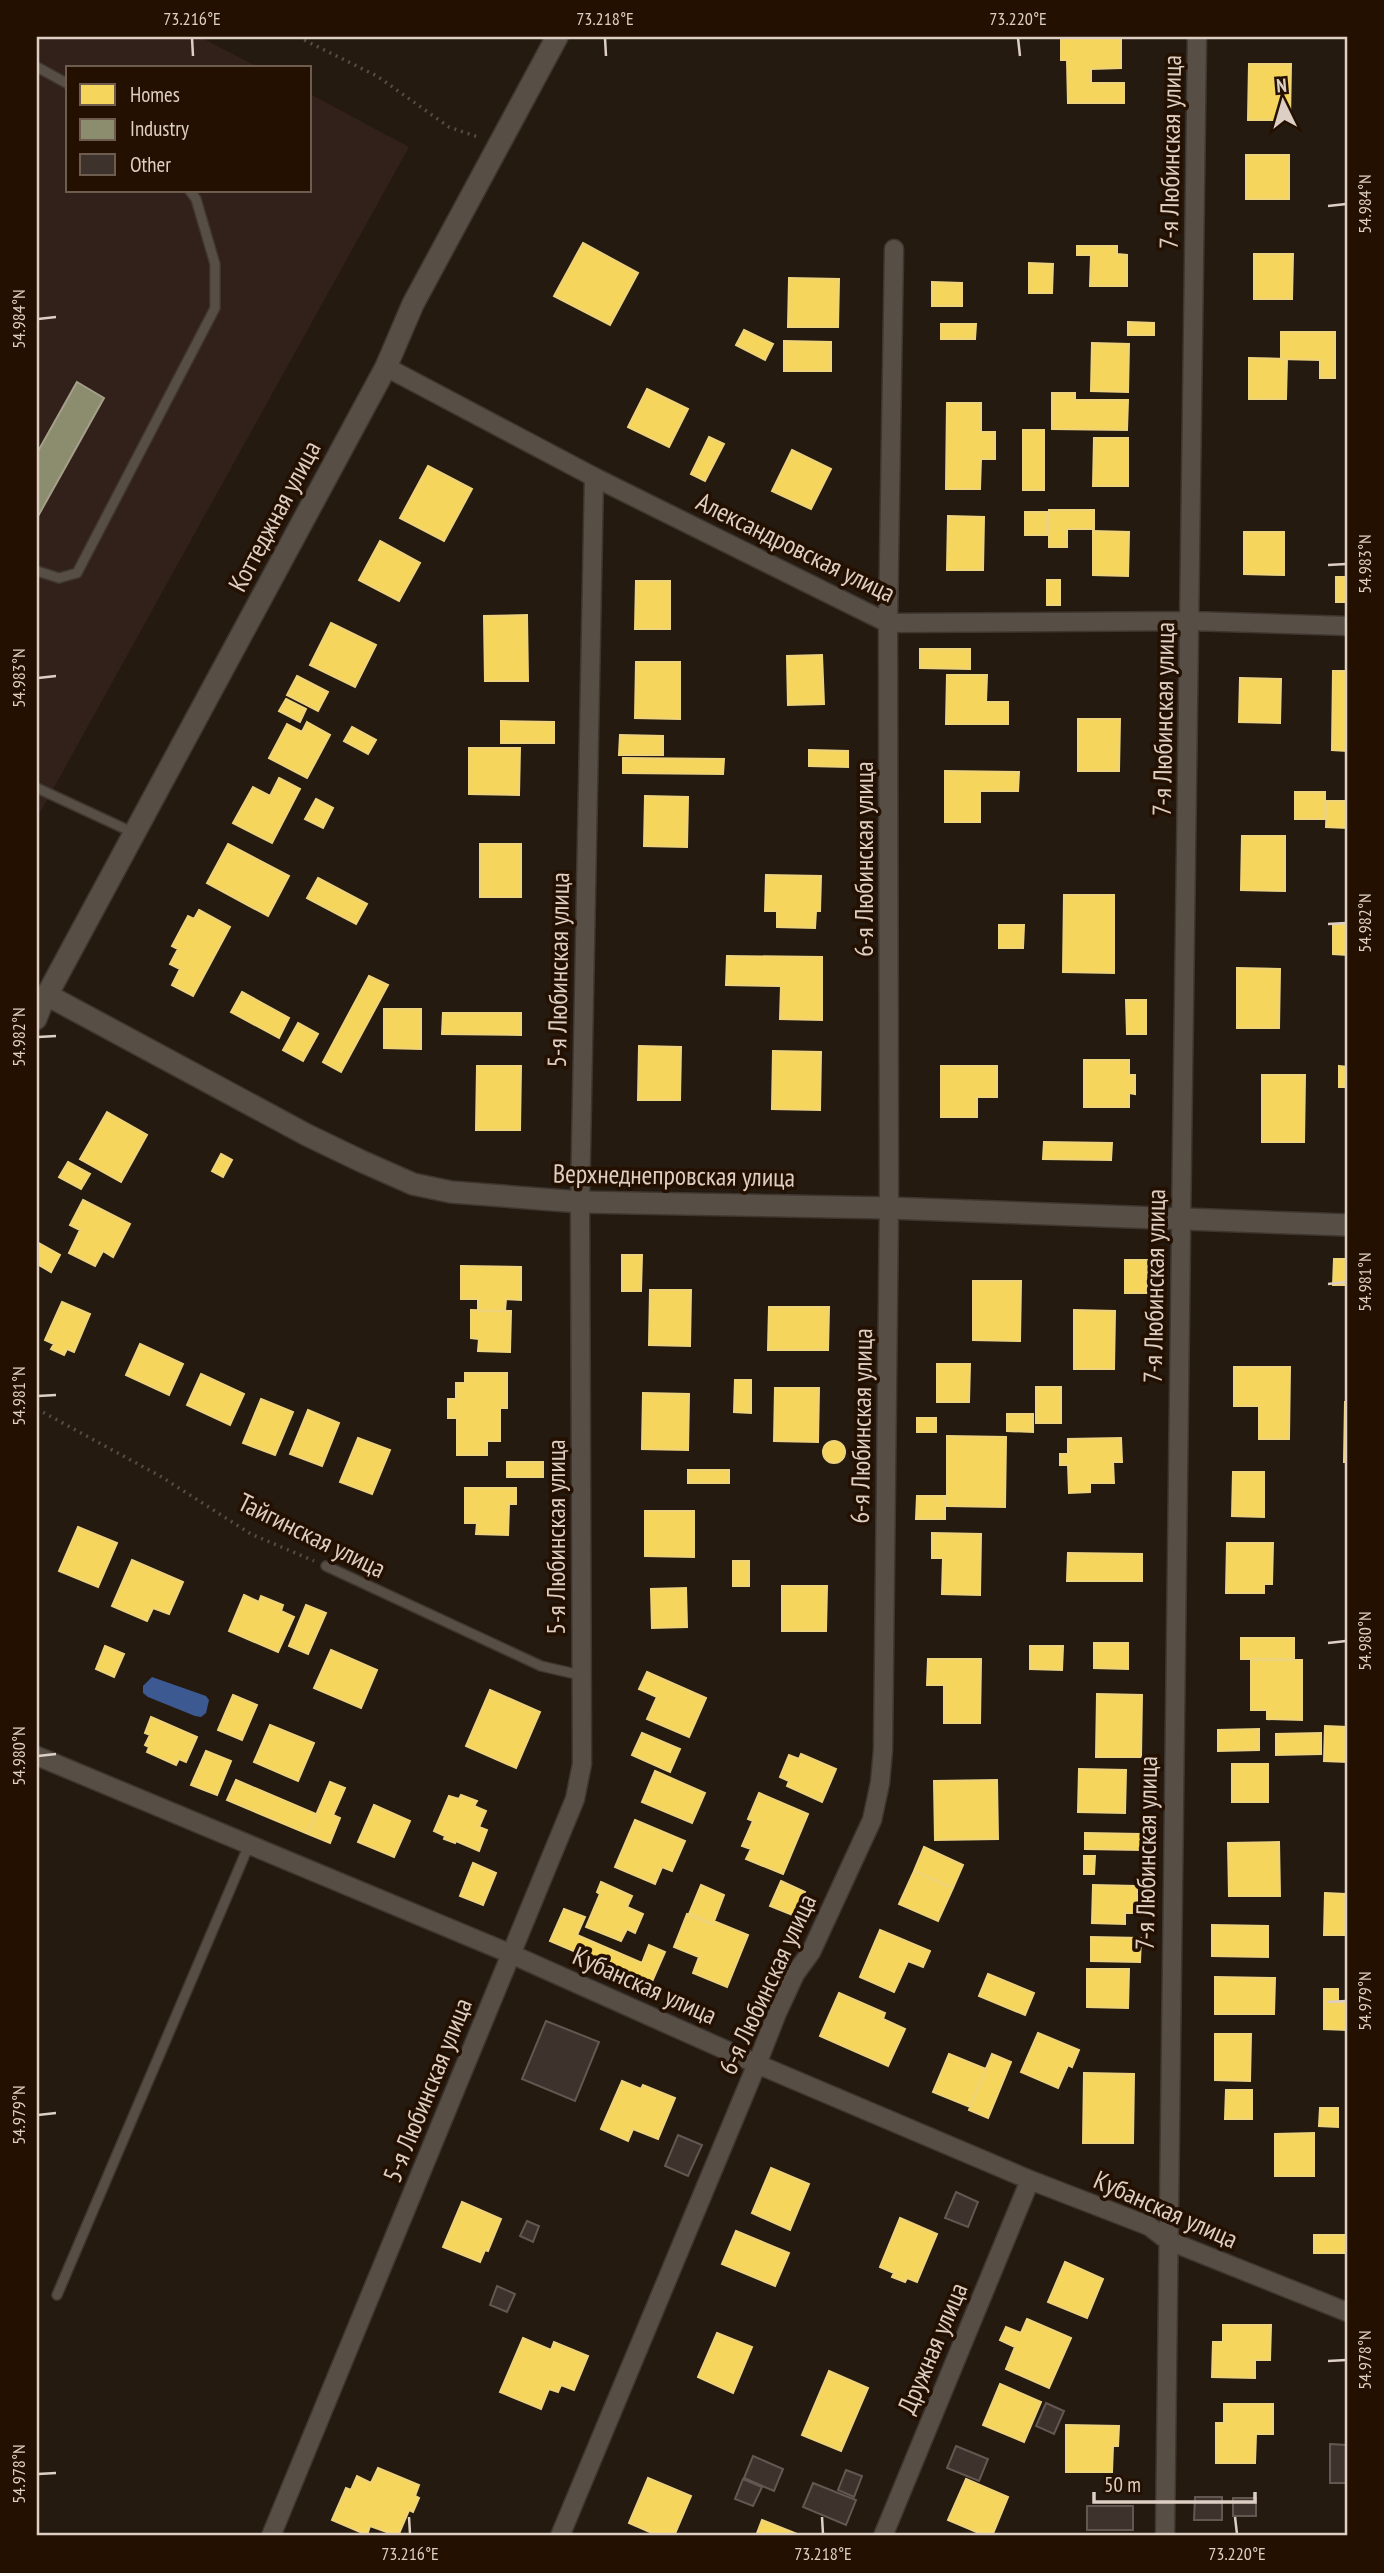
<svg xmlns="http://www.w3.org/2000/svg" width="1384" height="2573" font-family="'PT Sans Narrow',sans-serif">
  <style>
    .industrial { fill: #32201b }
    .water { fill: #3c5992 }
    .homes { fill: #f6d55c; stroke: #eed37b; stroke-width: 2 }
    .industry { fill: #8c8c6e; stroke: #a4a088; stroke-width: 2 }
    .building { fill: #3e322d; stroke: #635752; stroke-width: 2 }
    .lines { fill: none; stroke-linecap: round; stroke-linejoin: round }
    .service-casing { stroke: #3f3630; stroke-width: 12 }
    .minor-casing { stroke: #3f3630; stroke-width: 21 }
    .tertiary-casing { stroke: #3f3630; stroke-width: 24 }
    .path { stroke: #554d45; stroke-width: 3.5; stroke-dasharray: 2 5; stroke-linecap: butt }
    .service { stroke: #574f46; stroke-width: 9 }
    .minor { stroke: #574f46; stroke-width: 18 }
    .tertiary { stroke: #574f46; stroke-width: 21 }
    .ticks { fill: none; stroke: #ddcfc3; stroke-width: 2.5 }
    .labels { text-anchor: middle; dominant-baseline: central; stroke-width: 7; stroke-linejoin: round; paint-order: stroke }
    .street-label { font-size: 26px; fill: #ddcfc3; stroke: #241000 }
    .neatline { fill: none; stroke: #ddcfc3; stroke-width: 2.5 }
    .ticks-label { font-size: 18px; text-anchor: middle; fill: #ddcfc3 }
  </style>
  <rect width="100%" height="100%" fill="#251a0f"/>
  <path class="industrial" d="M37 37H200L260 68H68V191H310V94L409 147 37 818Z"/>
  <path class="water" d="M152 1677 206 1696 209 1700 206 1713 201 1717 195 1716 148 1697 143 1693V1686Z"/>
  <path class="homes" d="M1061 37H1121V68L1091 69V83H1124V103H1068L1067 60H1061Z
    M1249 64H1291L1290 120H1248Z
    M1246 155H1289V199H1246Z
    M583 243 638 273 610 325 554 296Z
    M1077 246H1117V254L1127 255V286H1090L1091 255H1077Z
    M1254 254H1293L1292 299H1254Z
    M1029 263 1053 264 1052 293H1029Z
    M789 278 839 279 838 327H788Z
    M932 282 962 283V306H932Z
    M1128 322 1154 323V335H1128Z
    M941 324H976L975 339H941Z
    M744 330 773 344 765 360 736 345Z
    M1281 332H1335V378H1320V360L1281 359Z
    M784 341 831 342V371H784Z
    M1092 343 1129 344 1128 392 1091 391Z
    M1249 358 1287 359 1286 399H1249Z
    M647 389 688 409 669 447 628 427Z
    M1052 393H1075V400H1128L1127 430 1052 429Z
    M947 403H981V432H995V459H981L980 489H946Z
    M1023 430H1044V490H1023Z
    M709 437 724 444 705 481 691 474Z
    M1094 438H1128V486H1093Z
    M792 450 831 469 811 509 772 491Z
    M428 466 472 489 444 541 400 518Z
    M1049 510H1094V529H1067V547H1049Z
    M1025 512H1047V535H1025Z
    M948 516 984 517 983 570H947Z
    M1093 531 1129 532 1128 576 1093 575Z
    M1244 532H1284V575L1244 574Z
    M380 541 420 563 399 601 359 580Z
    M1336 577H1347V602H1336Z
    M1047 580H1060V605H1047Z
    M636 581H670V629H635Z
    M527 615 528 681H485L484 616Z
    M331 623 376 645 355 687 310 665Z
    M920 649H970V669L920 668Z
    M822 655 824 704 788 705 787 656Z
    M636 662H680V719L635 718Z
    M1333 671H1347V751L1332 750Z
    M947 675H987L986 702H1008V724H946Z
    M297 676 328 692 318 711 287 695Z
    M1240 678 1281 679 1280 723 1239 722Z
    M286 699 306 709 300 722 279 711Z
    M1078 719H1120L1119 771H1078Z
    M501 721 554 722V743H501Z
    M307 722 330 735 307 778 269 758 287 724 302 732Z
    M352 727 376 740 368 754 344 741Z
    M620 735 663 736V755H619Z
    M469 748H520L519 795 469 794Z
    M809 750 848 751V767L809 766Z
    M623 758 724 759 723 774 623 773Z
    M945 771 1019 772 1018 791H980V822H945Z
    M279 778 300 789 272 843 233 823 253 787 270 796Z
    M1295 792H1325V819H1295Z
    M645 796 688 797 687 847 644 846Z
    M316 799 333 808 323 828 305 819Z
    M1327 801H1347V828L1326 827Z
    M1242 836H1285V891L1241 890Z
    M228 844 289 876 268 916 207 883Z
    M480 844H521V897H480Z
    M766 875 821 876 820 911H816L815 928 777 927V911H765Z
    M318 878 367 904 356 924 307 898Z
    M1064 895H1114V973L1063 972Z
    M199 910 230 927 193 996 172 985 180 969 170 964 178 949 172 946 188 916 194 919Z
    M1333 924H1347V955L1333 954Z
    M999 925H1024L1023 948H999Z
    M727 956 822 957V1020L780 1019 781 986 726 985Z
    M1237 968 1280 969 1279 1028H1237Z
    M369 976 388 985 341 1072 323 1062Z
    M242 992 289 1018 279 1038 231 1012Z
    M1126 1000H1146V1034H1127Z
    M384 1009H421V1049L384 1048Z
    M443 1013H521V1035L442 1034Z
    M298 1023 318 1034 303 1061 283 1050Z
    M639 1046 681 1047 680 1100H638Z
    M773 1051 821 1052 820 1110 772 1109Z
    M1084 1060H1129V1075H1135V1094L1129 1093V1107H1084Z
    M477 1066H521L520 1130H476Z
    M941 1066H997V1097H977V1117H941Z
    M1339 1066 1347 1067V1087H1339Z
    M1262 1075H1305L1304 1142H1262Z
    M107 1112 147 1135 121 1182 80 1159Z
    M1044 1142 1112 1143 1111 1160 1043 1159Z
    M221 1154 232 1160 223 1177 212 1171Z
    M68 1162 90 1174 81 1189 59 1177Z
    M83 1200 130 1224 113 1257 103 1251 95 1266 69 1253 80 1230 70 1225Z
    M37 1242 60 1255 51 1272 37 1264Z
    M622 1255H642L641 1291H622Z
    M1334 1259H1347V1285H1333Z
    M1125 1260H1147V1293H1125Z
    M461 1266 521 1267V1300L506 1299 505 1311H478V1299H461Z
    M973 1281H1021L1020 1341 973 1340Z
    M650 1290H691L690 1346 649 1345Z
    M62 1302 90 1314 74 1352 67 1349 64 1355 51 1349 54 1344 45 1340Z
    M769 1307H829L828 1350H768Z
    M471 1310 511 1311 510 1352 478 1351 479 1339 471 1338Z
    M1074 1310 1115 1311 1114 1369H1074Z
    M140 1344 183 1364 169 1395 126 1375Z
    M937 1364H970L969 1402H937Z
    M1234 1367H1290L1289 1439H1259V1406H1234Z
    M465 1373H507V1408H500V1441H487V1455H457V1418H448V1399H456V1383H465Z
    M201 1374 244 1394 230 1425 187 1405Z
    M735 1380H751V1413L734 1412Z
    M1036 1387H1061V1423H1036Z
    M775 1388H819L818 1442 774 1441Z
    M643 1393 689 1394 688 1450 642 1449Z
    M261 1399 293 1412 275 1455 243 1443Z
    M1345 1402H1347V1462H1344Z
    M308 1410 339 1423 322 1466 290 1454Z
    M1007 1414H1033V1432L1007 1431Z
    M917 1418H936V1432H917Z
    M947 1436 1006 1437 1005 1507 947 1506Z
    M358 1438 390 1450 372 1494 340 1482Z
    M1121 1438 1122 1462H1113L1114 1483H1090V1492L1069 1493 1068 1465H1060V1454H1068V1439Z
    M823 1452a11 11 0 1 1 22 0a11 11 0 1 1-22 0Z
    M507 1462H543V1477H507Z
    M688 1470H729V1483H688Z
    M1233 1472H1264V1517L1232 1516Z
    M465 1488H516V1504H509L508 1535 476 1534 477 1523H465Z
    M917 1496H945V1519H916Z
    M645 1511H694V1557L645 1556Z
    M78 1527 117 1543 98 1587 59 1571Z
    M932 1533 981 1534 980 1595 942 1594 943 1558H932Z
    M1227 1543H1273L1272 1584H1264V1593H1226Z
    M1068 1553 1142 1554V1581H1067Z
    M132 1560 183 1582 169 1614 153 1608 147 1621 112 1606Z
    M733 1561H749V1586H733Z
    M782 1586H827L826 1631H782Z
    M686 1588 687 1627 652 1628 651 1589Z
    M244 1595 259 1602 261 1596 283 1605 281 1611 294 1617 278 1652 229 1631Z
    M306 1605 326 1613 308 1654 289 1646Z
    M1241 1638H1294V1659H1241Z
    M1094 1643H1128V1669L1094 1668Z
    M105 1646 124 1654 114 1677 96 1669Z
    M1030 1646H1063L1062 1670 1030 1669Z
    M331 1650 377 1670 361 1708 314 1688Z
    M928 1659H981L980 1723H944V1685H927Z
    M1251 1660H1302V1720L1267 1719V1710H1251Z
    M647 1672 706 1698 689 1737 647 1719 657 1697 639 1689Z
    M490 1690 540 1712 516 1768 466 1746Z
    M1097 1694 1142 1695 1141 1757H1096Z
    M233 1695 257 1705 242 1740 218 1730Z
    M151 1717 197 1737 186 1762 179 1759 176 1765 147 1752 149 1747 145 1745 150 1735 145 1733Z
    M270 1725 314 1743 298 1781 254 1762Z
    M1325 1726 1347 1727V1762L1324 1761Z
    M1259 1729V1750L1218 1751V1730Z
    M642 1733 680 1749 670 1772 632 1755Z
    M1321 1733V1754L1276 1755V1734Z
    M206 1751 231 1761 217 1795 191 1785Z
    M801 1754 836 1769 822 1802 787 1786 789 1781 780 1777 789 1755 799 1759Z
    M1232 1764H1268V1802H1232Z
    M1079 1769 1126 1770 1125 1813 1078 1812Z
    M655 1771 705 1793 692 1823 642 1802Z
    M236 1780 316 1814 308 1834 227 1800Z
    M997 1780 998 1839 935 1840 934 1781Z
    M330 1782 345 1788 333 1815 340 1818 330 1843 308 1834Z
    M759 1793 808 1814 783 1874 746 1859 751 1849 742 1846 753 1821 748 1819Z
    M461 1795 477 1801 474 1806 486 1811 479 1827 487 1830 479 1851 456 1841 455 1843 444 1839 445 1836 434 1831 449 1796 459 1799Z
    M374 1805 410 1821 394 1857 358 1842Z
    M635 1820 685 1841 672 1871 662 1867 655 1884 615 1867Z
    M1085 1833 1141 1834V1850L1085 1849Z
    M1279 1842 1280 1896H1229L1228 1843Z
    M924 1847 963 1865 953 1888 914 1871Z
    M1084 1856H1095L1094 1874H1084Z
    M473 1863 496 1873 483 1905 460 1896Z
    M914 1871 953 1888 938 1921 899 1904Z
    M781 1881 805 1892 795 1916 770 1906Z
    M601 1882 632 1896 627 1907 643 1914 635 1933 627 1929 621 1941 586 1927 600 1894 597 1892Z
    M701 1885 724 1895 713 1924 689 1914Z
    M1093 1885 1137 1886V1913H1125V1924L1092 1923Z
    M1325 1893 1345 1894V1935H1324Z
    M564 1909 585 1917 577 1935 642 1963 649 1945 665 1952 651 1984 550 1941Z
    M687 1914 713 1925 714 1921 748 1935 727 1987 693 1973 699 1957 674 1947Z
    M1212 1925 1268 1926V1957L1212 1956Z
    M880 1930 930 1951 923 1967 908 1961 894 1992 860 1977Z
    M1091 1937 1141 1938 1140 1962 1091 1961Z
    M1087 1969H1129L1128 2008 1087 2007Z
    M988 1974 1034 1993 1025 2015 979 1996Z
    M1215 1977 1275 1978 1274 2014H1215Z
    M1324 1989H1338V2003H1347V2030L1324 2029Z
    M839 1993 885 2013 883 2019 905 2029 888 2066 820 2036Z
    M1038 2033 1079 2050 1072 2067 1068 2065 1058 2088 1021 2072Z
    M1215 2034H1251L1250 2081 1215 2080Z
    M949 2054 986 2069 970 2107 933 2092Z
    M992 2054 1011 2062 988 2118 969 2110Z
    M1084 2073 1134 2074 1133 2143H1083Z
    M622 2081 641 2089 643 2085 675 2098 658 2139 633 2129 628 2141 601 2129Z
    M1226 2090H1252V2119H1225Z
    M1320 2108H1338V2127L1319 2126Z
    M1314 2133V2176H1275V2134Z
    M771 2168 809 2184 790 2230 752 2213Z
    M462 2202 501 2219 488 2251 485 2250 480 2262 443 2247Z
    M900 2218 937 2234 917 2282 907 2278 905 2282 892 2277 894 2273 880 2267Z
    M736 2231 789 2253 775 2286 722 2264Z
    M1314 2235H1347V2253H1314Z
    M1065 2262 1103 2279 1087 2318 1048 2302Z
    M1027 2319 1071 2338 1049 2388 1006 2369 1015 2347 1000 2340 1006 2327 1021 2333Z
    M1223 2325H1271L1270 2360H1255V2378L1212 2377 1213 2342H1223Z
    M717 2333 752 2347 733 2393 698 2377Z
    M523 2338 551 2350 554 2342 588 2356 574 2390 561 2385 558 2392 549 2389 541 2409 500 2392Z
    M829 2371 868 2388 841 2451 802 2435Z
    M1000 2384 1041 2402 1024 2442 983 2425Z
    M1224 2404H1273V2434H1256L1255 2463H1216V2423H1224Z
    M1066 2425 1119 2426 1118 2446H1113L1112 2472H1066Z
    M378 2468 419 2485 415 2496 419 2498 413 2512 409 2510 398 2536 370 2526 367 2535 332 2520 346 2488 351 2490 357 2476 371 2483Z
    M648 2478 691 2496 674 2536H659L629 2523Z
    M966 2479 1008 2497 992 2536H986L948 2520Z
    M762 2520 800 2535 799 2536H756Z"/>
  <path class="industry" d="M77 382 104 398 37 518V453Z"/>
  <path class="building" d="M546 2021 599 2042 575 2101 522 2079Z
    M678 2135 702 2145 688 2176 665 2166Z
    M956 2192 978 2202 968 2227 945 2218Z
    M527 2221 539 2226 533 2242 520 2236Z
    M497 2286 515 2294 507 2312 490 2305Z
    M1046 2403 1064 2411 1054 2434 1036 2426Z
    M1330 2444 1347 2445V2483H1330Z
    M956 2446 988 2459 979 2481 947 2468Z
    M753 2456 783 2469 774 2491 744 2478Z
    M846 2470 862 2476 854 2497 838 2490Z
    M743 2479 762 2487 753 2506 735 2499Z
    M813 2483 856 2500 846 2525 803 2507Z
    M1195 2497H1222V2520H1194Z
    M1233 2498H1256V2516H1233Z
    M1087 2506H1133V2530H1087Z"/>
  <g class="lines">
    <g class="service-casing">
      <path id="service" d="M37 67 68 84
        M37 571 59 578 77 573 215 308V264L196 199 190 191
        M37 788 134 833
        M326 1566 541 1666 580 1675
        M57 2295 249 1845"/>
    </g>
    <g class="minor-casing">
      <path id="minor" d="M386 367 594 477 888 623 1191 621 1347 626
        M37 1020 47 995
        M37 1756 511 1954 757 2064 1030 2180 1149 2226 1167 2240 1347 2312
        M271 2536 575 1799 582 1764 580 1202 594 477
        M560 2536 757 2064 777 2013 795 1974 811 1952 872 1820 880 1783 883 1750 889 1208 888 623 894 249
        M883 2536 1030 2180
        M1165 2536C1170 1703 1189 870 1197 37"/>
    </g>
    <g class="tertiary-casing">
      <path id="tertiary" d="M557 37 413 304 386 367 47 995 307 1135 361 1161 413 1184 451 1192 580 1202 889 1208 1347 1225"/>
    </g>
    <path class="path" d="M298 37 377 76 449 127 478 137
      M37 1409 160 1476 251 1534 314 1561"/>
    <use href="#service" class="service"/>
    <use href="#minor" class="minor"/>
    <use href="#tertiary" class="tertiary"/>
  </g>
  <path class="ticks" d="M192 38 193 56M605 38 606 56M1018 38 1020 56M1328 206 1346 204M38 319 56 317M1328 565 1346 564M38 678 56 676M1328 924 1346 923M38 1037 56 1036M1328 1284 1346 1282M38 1396 56 1395M1328 1643 1346 1641M38 1756 56 1754M1328 2002 1346 2001M38 2115 56 2113M1328 2361 1346 2360M38 2474 56 2473M409 2517 410 2534M822 2517 823 2534M1235 2517 1237 2534"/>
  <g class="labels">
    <g class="street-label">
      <text transform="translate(1170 152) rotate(-89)">7-я Любинская улица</text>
      <text transform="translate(274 516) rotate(-62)">Коттеджная улица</text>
      <text transform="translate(796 547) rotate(26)">Александровская улица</text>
      <text transform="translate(1163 719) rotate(-89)">7-я Любинская улица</text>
      <text transform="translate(863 859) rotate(-90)">6-я Любинская улица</text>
      <text transform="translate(558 970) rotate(-89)">5-я Любинская улица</text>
      <text transform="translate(674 1175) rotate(1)">Верхнеднепровская улица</text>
      <text transform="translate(1154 1286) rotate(-89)">7-я Любинская улица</text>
      <text transform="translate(861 1426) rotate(-89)">6-я Любинская улица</text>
      <text transform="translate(312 1535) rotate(26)">Тайгинская улица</text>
      <text transform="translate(555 1537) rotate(-90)">5-я Любинская улица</text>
      <text transform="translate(1146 1853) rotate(-89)">7-я Любинская улица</text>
      <text transform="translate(767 1984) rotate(-65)">6-я Любинская улица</text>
      <text transform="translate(645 1985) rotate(24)">Кубанская улица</text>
      <text transform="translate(427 2090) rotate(-68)">5-я Любинская улица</text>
      <text transform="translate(1166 2209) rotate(24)">Кубанская улица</text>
      <text transform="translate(932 2348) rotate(-67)">Дружная улица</text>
    </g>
  </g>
  <rect width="1384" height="2573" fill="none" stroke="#241000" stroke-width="77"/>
  <rect x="66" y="66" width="245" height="126" fill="#241000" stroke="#6e5c4e" stroke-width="2"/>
  <rect x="80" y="84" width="35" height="21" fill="#f6d55c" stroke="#6e5c4e" stroke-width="2"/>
  <text x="130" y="102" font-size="21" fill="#ddcfc3">Homes</text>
  <rect x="80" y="119" width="35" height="21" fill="#8c8c6e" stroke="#6e5c4e" stroke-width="2"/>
  <text x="130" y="136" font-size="21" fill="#ddcfc3">Industry</text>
  <rect x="80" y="154" width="35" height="21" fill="#3e322d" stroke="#6e5c4e" stroke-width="2"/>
  <text x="130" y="172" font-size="21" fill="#ddcfc3">Other</text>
  <g transform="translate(1283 102) rotate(355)" stroke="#241000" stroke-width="5" paint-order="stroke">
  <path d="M0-5L12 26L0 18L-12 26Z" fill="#ddcfc3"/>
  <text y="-10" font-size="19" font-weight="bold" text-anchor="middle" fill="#ddcfc3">N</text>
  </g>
  <path d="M1094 2492v10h161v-10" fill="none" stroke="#ddcfc3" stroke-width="3.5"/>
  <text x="1104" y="2492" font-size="21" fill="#ddcfc3" stroke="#241000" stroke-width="5" paint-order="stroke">50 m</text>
  <rect x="38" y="38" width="1308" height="2496" class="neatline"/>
  <g class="ticks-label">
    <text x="192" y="25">73.216°E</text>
    <text x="605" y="25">73.218°E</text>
    <text x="1018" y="25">73.220°E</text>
    <text transform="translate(1365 204) rotate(-90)" y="6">54.984°N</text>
    <text transform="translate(19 319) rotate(-90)" y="6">54.984°N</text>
    <text transform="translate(1365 564) rotate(-90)" y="6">54.983°N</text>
    <text transform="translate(19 678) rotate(-90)" y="6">54.983°N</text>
    <text transform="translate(1365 923) rotate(-90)" y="6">54.982°N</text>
    <text transform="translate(19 1037) rotate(-90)" y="6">54.982°N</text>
    <text transform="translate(1365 1282) rotate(-90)" y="6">54.981°N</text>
    <text transform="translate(19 1396) rotate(-90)" y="6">54.981°N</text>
    <text transform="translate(1365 1641) rotate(-90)" y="6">54.980°N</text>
    <text transform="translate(19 1756) rotate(-90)" y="6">54.980°N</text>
    <text transform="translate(1365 2001) rotate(-90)" y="6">54.979°N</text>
    <text transform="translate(19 2115) rotate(-90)" y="6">54.979°N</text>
    <text transform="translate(1365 2360) rotate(-90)" y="6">54.978°N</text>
    <text transform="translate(19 2474) rotate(-90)" y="6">54.978°N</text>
    <text x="410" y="2560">73.216°E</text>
    <text x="823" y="2560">73.218°E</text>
    <text x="1237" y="2560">73.220°E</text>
  </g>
</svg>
